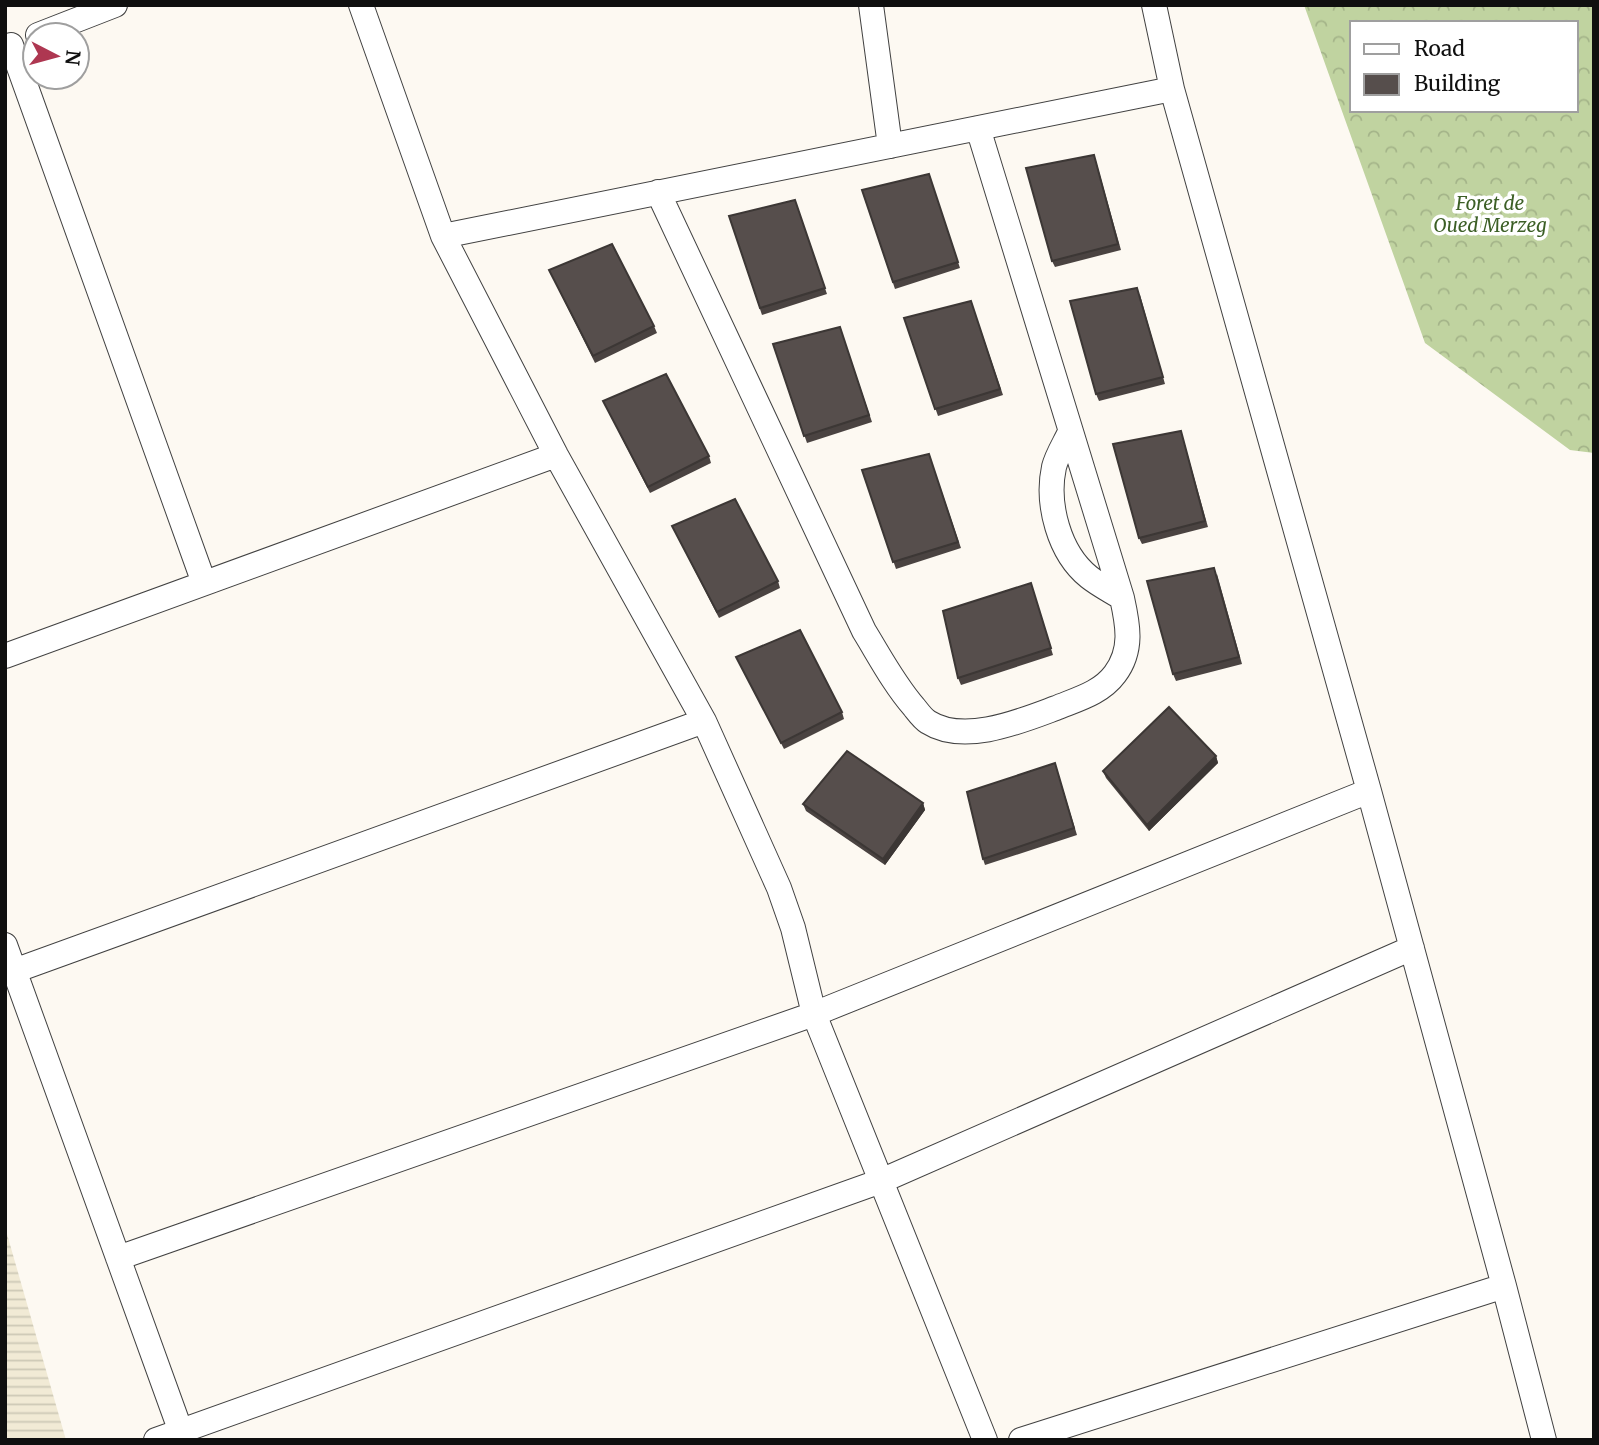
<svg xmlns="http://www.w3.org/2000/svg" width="1599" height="1445" font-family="Merriweather,serif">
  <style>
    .farmland { fill: url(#farmland-rules) }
    .forest { fill: url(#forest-crowns); fill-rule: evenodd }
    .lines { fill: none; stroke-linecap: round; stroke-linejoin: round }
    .street-casing { stroke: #424242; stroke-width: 26 }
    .street { stroke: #fff; stroke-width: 24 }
    .wall { fill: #4a4341 }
    .shaded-wall { fill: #3c3735 }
    .building { fill: #564e4c; stroke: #3c3735; stroke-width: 2 }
    .labels { text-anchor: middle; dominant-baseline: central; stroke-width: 7; stroke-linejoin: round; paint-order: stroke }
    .park-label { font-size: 19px; font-style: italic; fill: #3c5f26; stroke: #fff }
  </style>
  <defs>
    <pattern id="farmland-rules" width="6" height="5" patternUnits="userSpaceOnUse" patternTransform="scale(1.75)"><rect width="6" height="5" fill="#f1ead5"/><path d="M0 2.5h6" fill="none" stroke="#cdc8b6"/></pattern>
    <pattern id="forest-crowns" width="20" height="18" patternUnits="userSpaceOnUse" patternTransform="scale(1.75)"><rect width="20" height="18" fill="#c0d3a0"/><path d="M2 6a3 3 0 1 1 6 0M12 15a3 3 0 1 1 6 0" fill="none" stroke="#a4b489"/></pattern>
  </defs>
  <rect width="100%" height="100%" fill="#fdf9f2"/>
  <path class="farmland" d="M5 1227 66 1440H5Z"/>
  <path class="forest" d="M1304 5H1594V453L1570 450 1425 343ZM1352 23H1576V110H1352Z"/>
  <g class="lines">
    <g class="street-casing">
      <path id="street" d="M361 5 443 236 556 455 704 721 779 888 793 928 814 1014 985 1440
        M871 5 890 146
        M1154 5 1172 89 1369 791 1504 1286 1544 1440
        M38 35 115 5
        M11 45 204 583
        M658 192 864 631C880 657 894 684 914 707 918 712 923 719 928 722 964 745 1021 721 1056 708 1078 699 1101 693 1115 674 1133 650 1128 625 1122 598L978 128
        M443 236 1172 89
        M1070 432C1065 443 1057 455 1054 467 1046 504 1059 553 1089 577 1099 585 1111 591 1122 598
        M5 656 556 455
        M5 945 181 1432
        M14 971 704 721
        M118 1258 814 1014 1369 791
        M156 1440 881 1181 1412 948
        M1021 1440 1504 1286"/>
    </g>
    <use href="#street" class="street"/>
  </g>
  <path class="wall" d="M1096 161 1121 250 1055 267 1052 261Z
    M929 174 960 268 895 289 862 190Z
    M795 200 827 294 762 315 729 216Z
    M549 270 654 326 657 333 595 363Z
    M1140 295 1165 384 1099 401 1096 394Z
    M971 301 1003 395 938 416 904 318Z
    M840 327 872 422 807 443 773 344Z
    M603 401 709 456 711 463 650 493Z
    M1183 438 1208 527 1142 544 1139 538Z
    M929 454 961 548 896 569 862 470Z
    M672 526 778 581 780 588 719 618Z
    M1217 574 1242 664 1176 681 1173 674Z
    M1031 583 1053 655 961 685 958 678Z
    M736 657 842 712 844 719 784 749Z
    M1216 756 1218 763 1149 831 1106 778 1103 771Z
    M1055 763 1077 835 985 865 983 859Z
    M923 803 925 810 885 865 806 811 803 804Z"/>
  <path class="shaded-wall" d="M1216 756 1218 763 1149 831 1147 825Z
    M923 803 925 810 885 865 883 859Z"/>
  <path class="building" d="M1094 155 1118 244 1052 261 1026 168Z
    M929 174 958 262 893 282 862 190Z
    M795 200 825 288 760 308 729 216Z
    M612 244 654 326 593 356 549 270Z
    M1137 288 1163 377 1096 394 1070 301Z
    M971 301 1000 389 935 409 904 318Z
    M840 327 869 415 804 436 773 344Z
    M666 374 709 456 648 487 603 401Z
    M1181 431 1205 521 1139 538 1113 444Z
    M929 454 958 542 893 562 862 470Z
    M735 499 778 581 717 612 672 526Z
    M1214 568 1239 657 1173 674 1147 581Z
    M1031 583 1051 648 958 678 943 611Z
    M800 630 842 712 781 743 736 657Z
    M1169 707 1216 756 1147 825 1103 771Z
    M847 751 923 803 883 859 803 804Z
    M1055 763 1074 828 983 859 967 792Z"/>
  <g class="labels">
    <g class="park-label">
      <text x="1490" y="203">Foret de<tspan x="1490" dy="22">Oued Merzeg</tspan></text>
    </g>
  </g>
  <rect width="1599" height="1445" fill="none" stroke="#0f0f0f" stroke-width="14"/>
  <rect x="1350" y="21" width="228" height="91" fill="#ffffff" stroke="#9f9f9f" stroke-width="2"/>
  <rect x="1364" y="44" width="35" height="10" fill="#ffffff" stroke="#9f9f9f" stroke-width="2"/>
  <text x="1414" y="56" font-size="21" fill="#0f0f0f">Road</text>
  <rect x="1364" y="74" width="35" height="21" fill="#564e4c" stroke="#9f9f9f" stroke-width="2"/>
  <text x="1414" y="91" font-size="21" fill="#0f0f0f">Building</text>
  <g transform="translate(56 56) rotate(96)"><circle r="33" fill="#ffffff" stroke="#9f9f9f" stroke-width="2"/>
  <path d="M0-5L12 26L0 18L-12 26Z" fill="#ae3751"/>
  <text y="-10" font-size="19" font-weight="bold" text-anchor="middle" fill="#0f0f0f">N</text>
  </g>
</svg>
